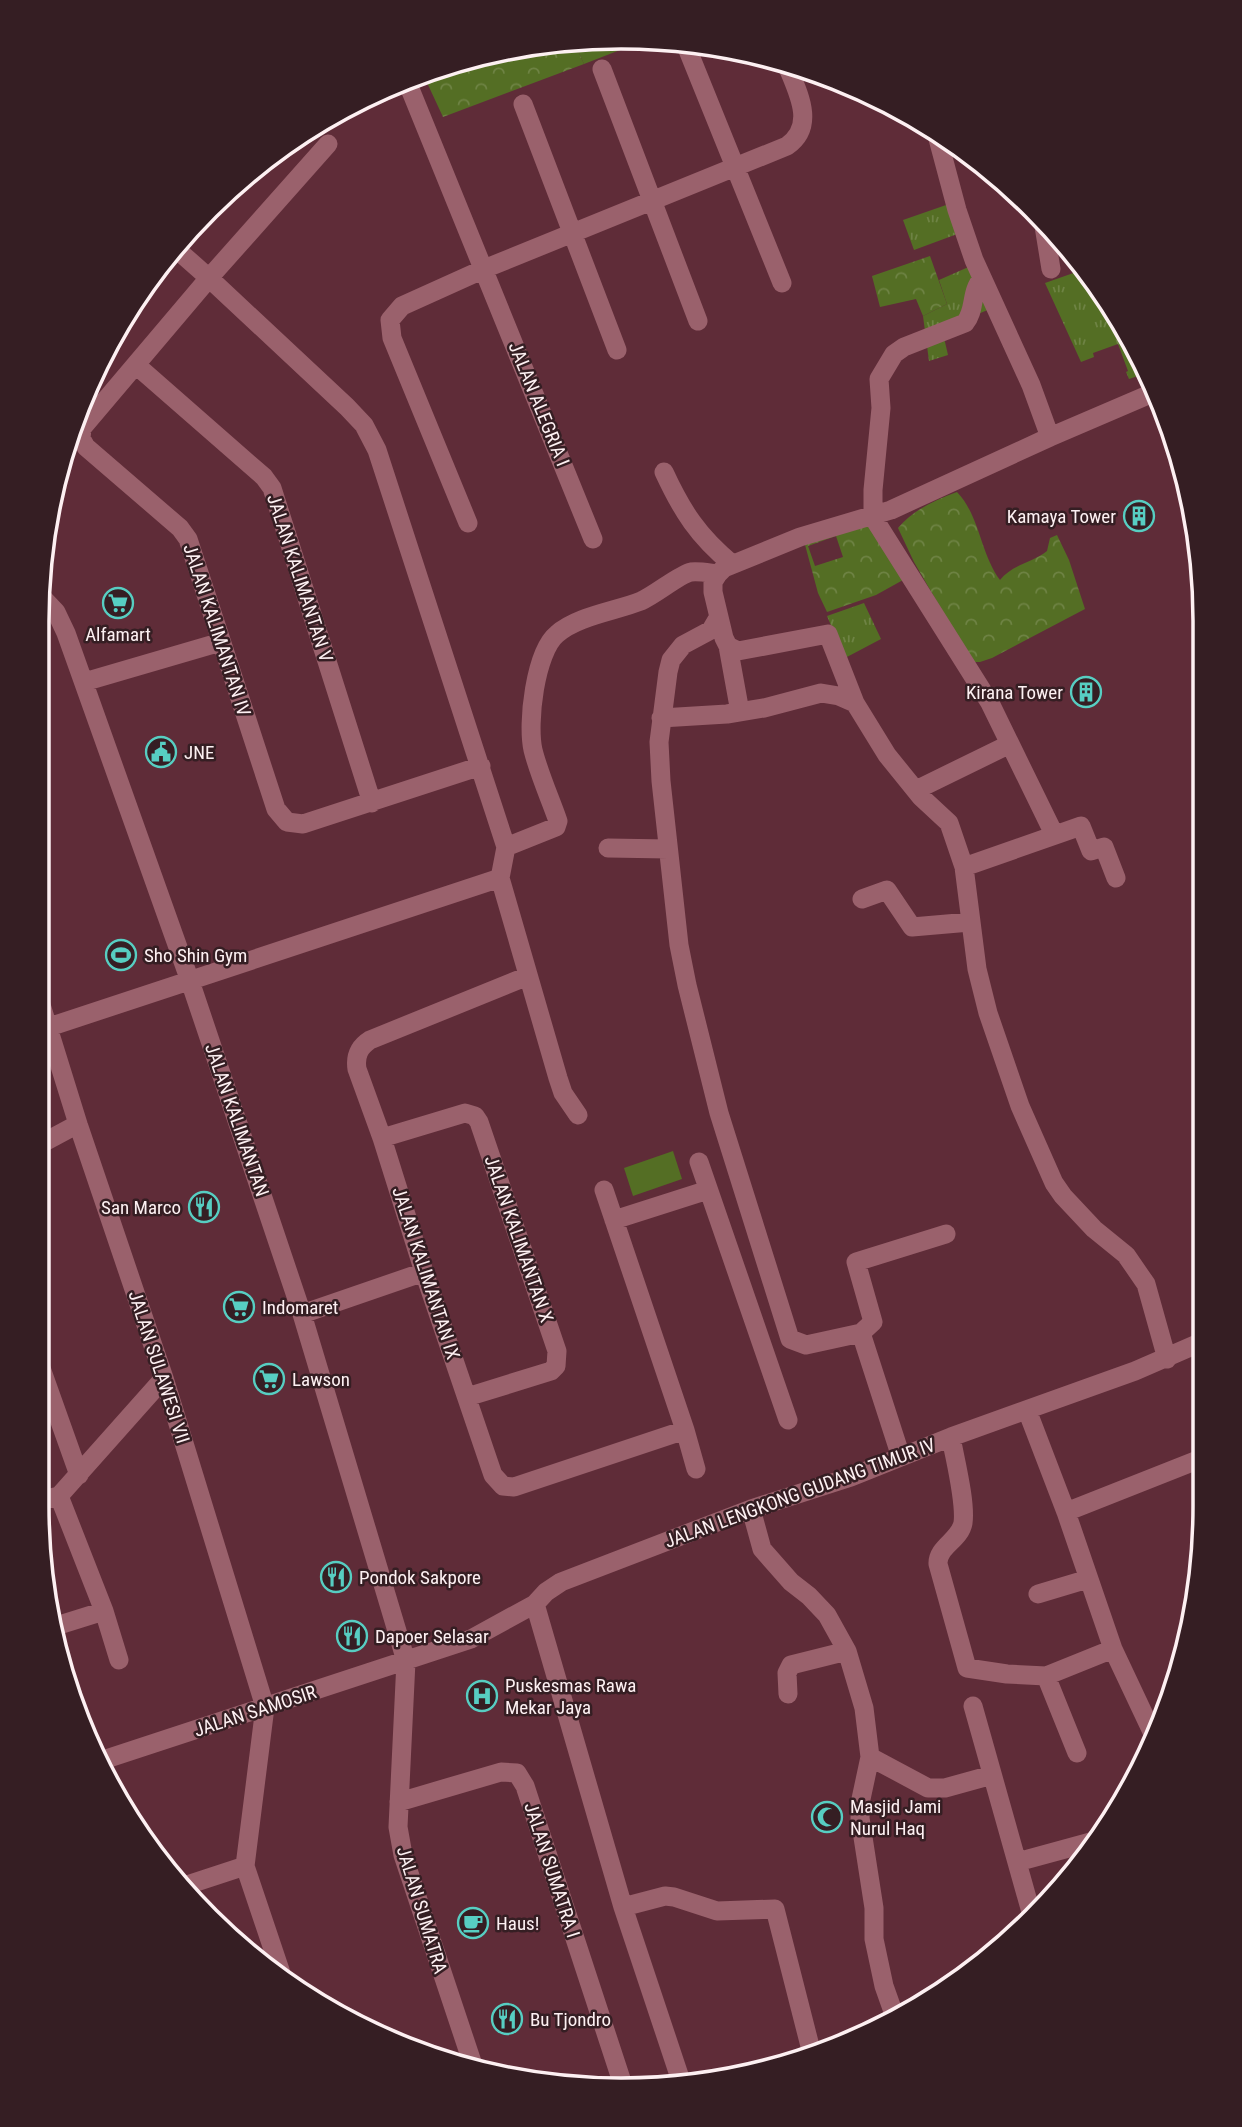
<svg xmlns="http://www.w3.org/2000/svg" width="1242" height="2127" font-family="'Roboto Condensed',sans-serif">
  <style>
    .grass { fill: url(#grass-tufts) }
    .forest { fill: url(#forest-crowns); fill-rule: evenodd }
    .pitch { fill: #546e24 }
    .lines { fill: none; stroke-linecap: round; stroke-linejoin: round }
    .minor { stroke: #9a616c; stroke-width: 19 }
    .labels { text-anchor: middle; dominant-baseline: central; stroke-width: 5; stroke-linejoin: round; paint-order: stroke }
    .street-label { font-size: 19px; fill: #fdf0f2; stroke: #351e23 }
    .poi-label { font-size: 19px; fill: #fdf0f2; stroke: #351e23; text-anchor: start }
    .rim { fill: none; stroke: #fdf0f2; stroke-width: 3.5 }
  </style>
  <defs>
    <pattern id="grass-tufts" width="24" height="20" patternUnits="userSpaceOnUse" patternTransform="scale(1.75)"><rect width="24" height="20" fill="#546e24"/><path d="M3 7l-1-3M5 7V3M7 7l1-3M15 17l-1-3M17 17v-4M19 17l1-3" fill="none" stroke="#6e8344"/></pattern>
    <pattern id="forest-crowns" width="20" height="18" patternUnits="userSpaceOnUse" patternTransform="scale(1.75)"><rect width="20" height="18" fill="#546e24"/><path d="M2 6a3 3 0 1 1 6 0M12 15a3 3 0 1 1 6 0" fill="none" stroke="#6e8344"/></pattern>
  </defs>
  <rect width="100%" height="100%" fill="#5f2c38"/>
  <path class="grass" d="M621 37 636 38 638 43 584 64 579 53 558 46 541 56 528 47Z
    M516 47 517 55 472 64V59Z
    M949 204 960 233 914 250 903 220Z
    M973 265 990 309 942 329 948 355 929 361 923 316 947 304 939 280Z
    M1082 270 1127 329 1147 373 1129 379 1126 372 1128 371 1118 344 1093 353 1094 357 1081 362 1045 283Z
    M864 603 881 639 845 658 827 616Z"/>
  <path class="forest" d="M528 46 541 56 558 46 579 53 584 64 443 117 423 74 472 59 473 64 517 56 516 47Z
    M930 256 947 304 923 316 916 299 880 307 872 276Z
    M957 492C980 516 980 553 1000 580 1013 564 1032 563 1047 551L1050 538 1057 535 1069 560 1085 609 992 658 980 662H972L914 562 898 528C913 510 935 500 957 492Z
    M869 523 903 580 876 595 827 612 818 593 804 541ZM836 536 843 557 815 566 808 546Z"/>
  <path class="pitch" d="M673 1151 682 1179 633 1196 624 1168Z"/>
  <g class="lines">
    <path class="minor" d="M685 43 782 283
      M602 69 698 321
      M406 79 593 539
      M523 104 617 350
      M937 135 957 210 974 260 1031 385 1050 437 1155 392
      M328 144 209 278 82 428 81 438 86 447 180 528 188 539 276 809 287 822 303 824 481 766
      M1043 220 1051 269
      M982 279C970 292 976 310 965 323L904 347 894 354 879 379 881 408 873 490V517L990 703 1054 834
      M136 365 264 477 272 488 372 803
      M664 472C682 511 698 536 732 564
      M468 523 392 338 390 320 402 306 484 269 787 146C817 125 797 91 786 63
      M38 593 56 612 66 633 190 981 302 1314 406 1661 398 1827 403 1855 475 2071
      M718 618 711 630 683 645 671 660 668 672 659 742 661 781 679 945 687 985 719 1113 790 1339 806 1345 861 1333
      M728 646 740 712
      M84 682 221 642
      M661 718 727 714 764 708 821 693 839 696 855 703
      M916 790 1010 744
      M506 847 556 827 558 821C550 798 539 774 533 750 527 724 535 652 557 634 577 616 616 611 641 601 655 595 680 574 691 572 699 571 709 573 718 574
      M608 848 668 849
      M964 867 949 823 921 797 887 755 855 703 828 634 738 651 728 646 724 638 713 592V582L718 574 724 568 800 537 891 510 1050 437
      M500 878 558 1078 563 1093 578 1115
      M1116 878 1104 847 1091 851 1081 826 964 867 977 969 988 1013 1020 1106 1054 1183 1063 1196 1094 1229 1126 1255 1146 1284 1167 1359
      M862 899 887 890 912 927 970 922
      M528 976 370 1040C359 1047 355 1056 357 1069L382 1138 424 1272 493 1475 503 1486 514 1487 685 1430
      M37 992 78 1124 164 1378 265 1707 245 1866 283 1979
      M37 1031 500 878 506 847 377 450 364 425 347 407 209 278 175 248
      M382 1138 465 1113 475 1116 479 1122 557 1351 556 1366 551 1371 467 1397
      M37 1146 78 1124
      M699 1162 788 1420
      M604 1190 685 1430 696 1469
      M614 1220 708 1190
      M302 1314 424 1272
      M37 1357 79 1475
      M951 1437C955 1460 966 1502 963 1523 960 1540 937 1547 938 1564L967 1668 1007 1674 1046 1676 1113 1649 1066 1512 1027 1410
      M901 1457 861 1333 873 1322 856 1262 946 1234
      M59 1496 104 1611 119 1660
      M37 1501 59 1496 164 1378
      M751 1509 762 1549 791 1582 809 1596 827 1615 847 1651 864 1708 870 1757 861 1799 860 1818 874 1908V1939L884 1986 895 2017
      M1066 1512 1195 1461
      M1038 1594 1088 1579
      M535 1604 623 1907 682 2084
      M56 1626 104 1611
      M1113 1649 1154 1736
      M1046 1676 1077 1753
      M788 1694 787 1673 791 1665 847 1651
      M973 1706 1031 1912
      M870 1757 928 1788H945L992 1775
      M103 1760 471 1639 535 1604 546 1592 561 1582 751 1509 851 1477 951 1437 1135 1371 1204 1341
      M399 1802 501 1772 517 1773 525 1786 623 2085
      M1017 1862 1098 1840
      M184 1886 245 1866
      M623 1907 665 1896 674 1897 717 1911 775 1909 812 2054"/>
  </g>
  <defs>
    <g id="building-ring" transform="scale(1.575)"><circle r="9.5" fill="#351e23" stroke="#57cec2" stroke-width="1.5"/><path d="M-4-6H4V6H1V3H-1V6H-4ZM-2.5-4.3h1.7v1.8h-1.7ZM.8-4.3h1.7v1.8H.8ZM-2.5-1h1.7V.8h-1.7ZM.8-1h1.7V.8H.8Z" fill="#57cec2"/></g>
    <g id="supermarket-ring" transform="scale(1.575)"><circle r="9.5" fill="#351e23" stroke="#57cec2" stroke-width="1.5"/><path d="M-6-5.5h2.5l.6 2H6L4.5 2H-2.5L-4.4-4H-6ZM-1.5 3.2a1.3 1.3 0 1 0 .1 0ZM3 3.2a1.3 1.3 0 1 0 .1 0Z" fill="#57cec2"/></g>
    <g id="civic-ring" transform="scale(1.575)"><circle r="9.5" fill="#351e23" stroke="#57cec2" stroke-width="1.5"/><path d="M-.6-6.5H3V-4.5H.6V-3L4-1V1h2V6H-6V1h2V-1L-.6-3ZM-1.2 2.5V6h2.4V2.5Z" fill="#57cec2"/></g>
    <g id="stadium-ring" transform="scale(1.575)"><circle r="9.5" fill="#351e23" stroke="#57cec2" stroke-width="1.5"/><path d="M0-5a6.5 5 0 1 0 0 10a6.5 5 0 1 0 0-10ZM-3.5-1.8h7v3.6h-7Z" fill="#57cec2"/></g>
    <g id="restaurant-ring" transform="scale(1.575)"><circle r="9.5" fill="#351e23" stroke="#57cec2" stroke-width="1.5"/><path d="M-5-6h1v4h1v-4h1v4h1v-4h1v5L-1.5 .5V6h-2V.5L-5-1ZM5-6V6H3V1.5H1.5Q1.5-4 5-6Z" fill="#57cec2"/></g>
    <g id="hospital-ring" transform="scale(1.575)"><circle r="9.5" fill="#351e23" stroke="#57cec2" stroke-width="1.5"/><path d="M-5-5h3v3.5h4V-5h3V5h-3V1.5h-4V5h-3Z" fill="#57cec2"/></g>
    <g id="mosque-ring" transform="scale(1.575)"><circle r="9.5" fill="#351e23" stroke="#57cec2" stroke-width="1.5"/><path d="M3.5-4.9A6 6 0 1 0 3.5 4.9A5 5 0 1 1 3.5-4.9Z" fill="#57cec2"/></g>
    <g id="cafe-ring" transform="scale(1.575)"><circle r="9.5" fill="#351e23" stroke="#57cec2" stroke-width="1.5"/><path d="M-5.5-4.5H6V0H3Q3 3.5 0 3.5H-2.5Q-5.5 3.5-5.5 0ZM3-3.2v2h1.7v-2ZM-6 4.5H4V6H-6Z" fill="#57cec2"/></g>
  </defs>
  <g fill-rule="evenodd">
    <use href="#building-ring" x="1139" y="516"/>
    <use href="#supermarket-ring" x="118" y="603"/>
    <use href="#building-ring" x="1086" y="692"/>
    <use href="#civic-ring" x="161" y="752"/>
    <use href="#stadium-ring" x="121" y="955"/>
    <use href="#restaurant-ring" x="204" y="1207"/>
    <use href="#supermarket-ring" x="239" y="1307"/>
    <use href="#supermarket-ring" x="269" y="1379"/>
    <use href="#restaurant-ring" x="336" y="1577"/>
    <use href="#restaurant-ring" x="352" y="1636"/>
    <use href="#hospital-ring" x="482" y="1696"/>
    <use href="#mosque-ring" x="827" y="1817"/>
    <use href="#cafe-ring" x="473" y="1923"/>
    <use href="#restaurant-ring" x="507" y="2019"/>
  </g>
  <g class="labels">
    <g class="street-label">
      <text transform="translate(539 404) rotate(68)">JALAN ALEGRIA I</text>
      <text transform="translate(300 578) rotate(72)">JALAN KALIMANTAN V</text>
      <text transform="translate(217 630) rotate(72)">JALAN KALIMANTAN IV</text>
      <text transform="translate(237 1120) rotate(71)">JALAN KALIMANTAN</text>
      <text transform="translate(519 1239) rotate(71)">JALAN KALIMANTAN X</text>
      <text transform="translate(426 1273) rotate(72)">JALAN KALIMANTAN IX</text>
      <text transform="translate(159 1367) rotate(72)">JALAN SULAWESI VII</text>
      <text transform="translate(800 1493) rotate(-20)">JALAN LENGKONG GUDANG TIMUR IV</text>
      <text transform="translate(255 1711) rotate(-18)">JALAN SAMOSIR</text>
      <text transform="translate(552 1870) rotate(72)">JALAN SUMATRA I</text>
      <text transform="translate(422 1910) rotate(73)">JALAN SUMATRA</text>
    </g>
    <g class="poi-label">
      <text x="1116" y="516" text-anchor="end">Kamaya Tower</text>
      <text x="118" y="634" text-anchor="middle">Alfamart</text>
      <text x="1063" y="692" text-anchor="end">Kirana Tower</text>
      <text x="184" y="752">JNE</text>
      <text x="144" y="955">Sho Shin Gym</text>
      <text x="181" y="1207" text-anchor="end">San Marco</text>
      <text x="262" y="1307">Indomaret</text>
      <text x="292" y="1379">Lawson</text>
      <text x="359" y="1577">Pondok Sakpore</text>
      <text x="375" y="1636">Dapoer Selasar</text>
      <text x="505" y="1685">Puskesmas Rawa<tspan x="505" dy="22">Mekar Jaya</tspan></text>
      <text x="850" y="1806">Masjid Jami<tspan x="850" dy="22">Nurul Haq</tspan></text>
      <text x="496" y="1923">Haus!</text>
      <text x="530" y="2019">Bu Tjondro</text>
    </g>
  </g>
  <path d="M0 0H1242V2127H0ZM621 49H621A572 572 0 0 1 1193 621V1506A572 572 0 0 1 621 2078H621A572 572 0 0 1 49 1506V621A572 572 0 0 1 621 49Z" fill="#351e23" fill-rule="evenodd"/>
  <path class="rim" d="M621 49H621A572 572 0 0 1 1193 621V1506A572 572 0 0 1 621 2078H621A572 572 0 0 1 49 1506V621A572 572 0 0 1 621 49Z"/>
</svg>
